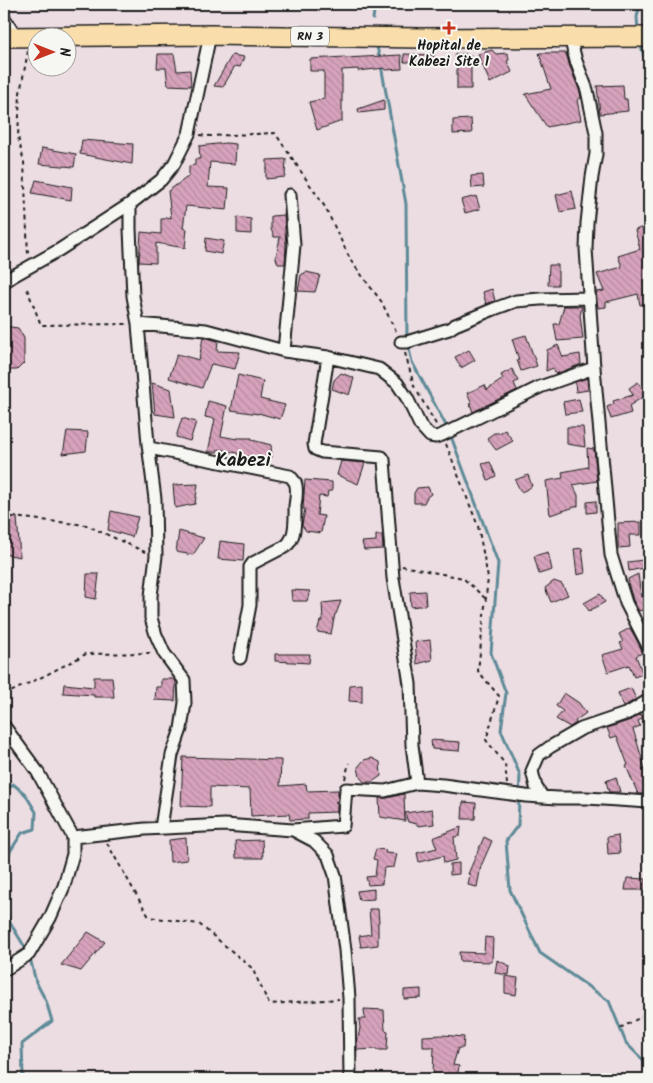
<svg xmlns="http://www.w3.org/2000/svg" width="653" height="1083" font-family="Kalam,sans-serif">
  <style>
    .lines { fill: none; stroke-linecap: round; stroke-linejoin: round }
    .stream { stroke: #5d8a97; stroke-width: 3 }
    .building { fill: url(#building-back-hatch); stroke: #1c1c1c }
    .minor-casing { stroke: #1c1c1c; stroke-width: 15 }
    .trunk-casing { stroke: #1c1c1c; stroke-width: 22 }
    .path { stroke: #1c1c1c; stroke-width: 2; stroke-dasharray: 4 4; stroke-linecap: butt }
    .minor { stroke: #f6f6f2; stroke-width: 11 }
    .trunk { stroke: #f9deab; stroke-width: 19 }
    .poi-dot { fill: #c8321e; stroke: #f6f6f2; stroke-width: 2 }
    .labels { text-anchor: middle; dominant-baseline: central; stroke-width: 4; stroke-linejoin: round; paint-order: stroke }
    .shield { fill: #f6f6f2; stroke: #5d5d5c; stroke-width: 1 }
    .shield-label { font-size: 12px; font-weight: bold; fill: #1c1c1c }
    .poi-label { font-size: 14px; font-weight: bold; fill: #1c1c1c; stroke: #f6f6f2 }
    .district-label { font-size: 19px; font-weight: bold; fill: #1c1c1c; stroke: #f6f6f2 }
  </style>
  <defs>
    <pattern id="building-back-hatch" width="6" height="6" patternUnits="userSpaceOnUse" patternTransform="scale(1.25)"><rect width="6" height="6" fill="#d6a2bc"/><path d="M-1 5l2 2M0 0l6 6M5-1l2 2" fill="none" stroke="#b78ba1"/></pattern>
  </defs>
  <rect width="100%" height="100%" fill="#ecdde2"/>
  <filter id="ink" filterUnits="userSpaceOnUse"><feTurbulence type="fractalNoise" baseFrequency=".02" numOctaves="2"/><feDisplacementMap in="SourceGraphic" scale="10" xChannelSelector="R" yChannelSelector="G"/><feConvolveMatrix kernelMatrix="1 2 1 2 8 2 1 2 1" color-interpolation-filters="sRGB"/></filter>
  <g filter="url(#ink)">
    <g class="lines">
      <path class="stream" d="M373 19 375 4
        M638 31 637 17 640 4
        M640 42 646 64 649 70
        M377 47 380 59
        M381 65 406 204 407 339
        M408 345 412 362 449 431 498 563 491 653 506 693 501 730 520 775 518 825 506 841 510 890 540 953 609 1001 626 1043 649 1066
        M4 793 13 784 25 794 36 812 35 829 22 833 11 850 4 866
        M4 902 9 921 29 954 36 982 46 1001 52 1021 22 1044 23 1076 25 1079"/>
    </g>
    <path class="building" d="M492 50 496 54 508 53 509 60 507 61 512 72 490 83 478 54Z
      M539 53H566L569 64 580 92 581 98 577 100 581 120 547 127 525 94 551 89Z
      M158 54H174L177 71 190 70 191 86 168 85 166 68H157Z
      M404 54 434 55V62H404Z
      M455 54H466L467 57 471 56V89H457V69Z
      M232 55 244 57 240 67 235 66 223 87 214 86Z
      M401 55 402 69 385 70V68L358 71V69L342 70V121L317 130 309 102 324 99V71H310V59L345 57V58Z
      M623 85 624 99H627L628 111 600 114 597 86Z
      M384 100V110L359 113 358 109Z
      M471 119 472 133 453 134V120Z
      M82 140 133 144 132 164 80 154Z
      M226 143 236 144 235 164 210 162 208 187 229 188 227 210 186 206 183 228 187 229 185 248 156 243V263L139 262 141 232 161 234V219H165L166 217 171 218 168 191 189 176V166L195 165V159H200L199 146Z
      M42 148 76 154 74 167 39 164Z
      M286 159 285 177 266 179V169H267V160Z
      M483 175 484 187 472 188 471 176Z
      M36 180 72 187 71 200 32 193Z
      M572 191 576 209 560 212 556 195Z
      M476 196 480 209 465 213 461 200Z
      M284 215 286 245 285 264H278L276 258 280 237H274L271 229V216Z
      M237 217 251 219V234L237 233Z
      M649 225V303L640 305 638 294 606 302V307L598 308 596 292 604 291 597 274 622 267 618 256 640 249 635 230Z
      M206 238 224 241 221 254 205 251Z
      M549 265H558V285H548Z
      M306 272 320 275 315 292 298 291 301 275Z
      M492 289 495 301 486 304 483 292Z
      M564 306H578L582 307 580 315 583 339 557 341 554 324H559Z
      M4 326 18 328 24 338V363L17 370H4Z
      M526 335 537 366 521 371 517 360H519L512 339Z
      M203 337 218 341 217 351 240 352 235 369 211 364 202 388 169 378 177 354 199 360Z
      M558 345 563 357 580 354 581 364 556 374 553 368 546 371 547 350Z
      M469 350 475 360 461 368 455 357Z
      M512 369 518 381 514 383 517 390 473 412 470 404 472 403 467 393 485 385 487 390 503 379 501 375Z
      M341 373 354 378 349 395 332 389 334 380Z
      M238 375 263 381 260 399 285 405 280 419 258 413V414L231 410Z
      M587 378 588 390 576 392 575 382Z
      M638 382 642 388 649 384V393L629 406 631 413 611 419 607 407 614 404 613 401 633 395 629 388Z
      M152 383 171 389 175 417 155 414Z
      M579 399 582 412 565 414 563 402Z
      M208 401 227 406 221 436 237 439V438H252V440L271 445 272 457 266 463 257 462 251 456 239 457 237 453 218 449 217 452H208L215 419 205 417Z
      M182 418 196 422 190 441 176 437Z
      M567 427H583L585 447 567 444Z
      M505 430 513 441 496 450 487 438 494 433H499Z
      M67 431 88 432 86 451 63 454Z
      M587 448 594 449 597 481 573 485 578 495V506L550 515 546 481 563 478 562 472 588 467Z
      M341 461 365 463 358 484 337 475Z
      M490 462 496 476 488 480 482 464Z
      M528 475 532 486 528 489 521 492 515 480Z
      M305 480 332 482V491H328L327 497 319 496 317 515 324 516 321 533 306 531 302 525 305 509H303V508Z
      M198 484 195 504 175 508 173 485Z
      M428 487 431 494 427 497 424 503H414V493L417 488Z
      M596 501V512L587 513V502Z
      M111 511 138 517 132 537 108 530Z
      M4 516 17 517 20 557 4 554Z
      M641 522V535H629L630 547 618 548V523Z
      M179 531 204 538 193 555 176 552Z
      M376 535H382L383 549 364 550 362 542 376 541Z
      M220 541 244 544 243 561 218 559Z
      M582 548 585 573 577 575 574 549Z
      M548 552 552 570 539 574 534 556Z
      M643 560 644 568 629 571 628 562Z
      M87 574H99L96 599 86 597Z
      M638 574 641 597 647 595 649 600V608L639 611 633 600 628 583H629L628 579Z
      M554 581 562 584 568 595 551 602 545 588Z
      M291 590 310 591 307 601H292Z
      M425 591 426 605 411 607 410 592Z
      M600 594 605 602 589 611 584 603Z
      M341 601 336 614H335L331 634 317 632 320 621H323L322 603Z
      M630 628 641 648 642 653 636 656 643 674 634 677 629 665 608 672 602 655 623 649 620 643 623 642 619 634Z
      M430 640 432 660 417 664 415 642Z
      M275 654H310L309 663 275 661Z
      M94 677H112L114 697H94V695L63 693 64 684 94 687Z
      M161 679H174L176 682 175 701 155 700 156 687H161Z
      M362 684V702L349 701 350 685Z
      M631 688 636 699 623 707 618 693Z
      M564 693 579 703 586 713 575 721 576 723 570 727 556 719 563 711 556 706Z
      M641 714 643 718 638 721 640 726 633 729 644 765 649 778V793L646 794H638L626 766 628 765 617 736 611 738 607 728 631 720Z
      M431 740 460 742 459 751 432 749Z
      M183 757 281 760 280 786 306 784 307 791 338 790V801L335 802H337V812L308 813V819L290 820 289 814 251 816 250 789 210 787V807L181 806Z
      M372 758 380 762 381 776 372 782H364L360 777 358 767 364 760Z
      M616 777 620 792H609L606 781Z
      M404 794 405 821 380 817 379 798H387Z
      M463 802 476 803 475 819H462Z
      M432 809 434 824 418 826 417 824 408 822 405 813Z
      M461 827 460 836 454 837 456 860 444 863 443 856 419 862 417 853 437 848 433 838Z
      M618 835 620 853 608 854 607 837Z
      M484 837 492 841 481 866 477 887 468 885 470 874H468Z
      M186 838 187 860 170 862 169 840Z
      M262 840 263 858H236L235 841Z
      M376 849 386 850 385 853 397 854 394 867 384 868 382 884 368 885 366 877 375 876 377 860 373 859Z
      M459 863V874L450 875V864Z
      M627 878 646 879 645 890H625Z
      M374 889V899L359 900 357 891Z
      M369 909H378L379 922H378V945L361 947 359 936 371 934Z
      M88 932 105 942 81 971 61 965Z
      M485 937 493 938 492 962 460 961 459 952 484 953Z
      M497 960 510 966 509 975 495 973Z
      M505 976 518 978 516 995 505 993Z
      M421 989V998L404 999V990Z
      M364 1009 384 1010 385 1030 388 1031 387 1050H377V1049L357 1050V1043L360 1028 359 1019H365Z
      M443 1035 464 1037 463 1048H458L453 1065 459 1066 457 1078 433 1074 434 1047H423V1036Z"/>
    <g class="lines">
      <g class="minor-casing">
        <path id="minor" d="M4 18 17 37
          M570 37 576 61 587 90 596 133V154L592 177 587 223 586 249 594 368 611 555 626 603 648 646 649 651
          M130 204V229L133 296 138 324 148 444 155 499 156 556 151 596V618L156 635 164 653 184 680 185 703 181 729 172 755 161 828
          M4 282 13 276 59 250 130 204 161 180 174 164 189 134 210 35
          M138 324 206 330 284 351 328 357 379 369 397 383 407 398 420 425 430 436 436 437 442 435 540 387 594 368
          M401 342H407L449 329 455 325 494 309 516 301 540 299 589 298
          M284 351 294 245 290 195
          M328 357 314 444 315 449 322 452 382 457 384 460 393 578 410 684 412 745 417 783
          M149 448 290 476C292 478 293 480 295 482 298 489 296 499 295 506 295 520 297 544 280 549L253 563 250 567V605L240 658
          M4 726 37 771 73 837V854L64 886 50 918 29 954 4 970
          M542 796 536 787 532 771 539 755 550 747 581 729 628 713 649 700
          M293 830 343 826 346 789 385 791 417 783 443 785 526 796 558 798H587L649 802
          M73 837 145 829 225 825 293 830 314 841 328 855 335 875 345 950 349 998 350 1079"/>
      </g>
      <g class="trunk-casing">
        <path id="trunk" d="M4 37 210 35 421 38 649 37"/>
      </g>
      <path class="path" d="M28 51 20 93 18 137 24 162 28 255
        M200 135 210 136 275 133 325 207 351 261 381 301 397 333
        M27 289 41 325 128 324
        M405 353 415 389
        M418 393 437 426
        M446 444 478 526 488 578 478 671 499 696 486 740 505 764 507 784
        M4 516 86 525 145 552
        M402 566 463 578 486 599
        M4 695 46 675 86 654 152 653
        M345 779 349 763
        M107 843 149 917 199 924 252 968 269 1004 339 999
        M620 1028 649 1013"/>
      <use href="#minor" class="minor"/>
      <use href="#trunk" class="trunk"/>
    </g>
  </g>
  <path class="poi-dot" d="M446.5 20.5h5v5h5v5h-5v5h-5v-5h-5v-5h5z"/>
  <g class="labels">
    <rect class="shield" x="291" y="26.5" width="38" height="19" rx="4"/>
    <g class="shield-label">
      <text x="310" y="36">RN 3</text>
    </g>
    <g class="poi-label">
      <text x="449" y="46">Hopital de<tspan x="449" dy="16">Kabezi Site 1</tspan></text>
    </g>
    <g class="district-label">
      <text x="243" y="461">Kabezi</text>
    </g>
  </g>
  <rect width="653" height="1083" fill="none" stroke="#f6f6f2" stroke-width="20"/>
  <rect x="10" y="10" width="633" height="1063" fill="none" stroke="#1c1c1c" stroke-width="2" filter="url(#ink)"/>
  <g transform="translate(52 52) rotate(90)"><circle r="24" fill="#f6f6f2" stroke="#9f9f9c"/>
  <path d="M0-4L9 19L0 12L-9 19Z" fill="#c8321e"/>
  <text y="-8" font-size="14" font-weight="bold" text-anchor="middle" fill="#1c1c1c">N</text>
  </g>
</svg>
